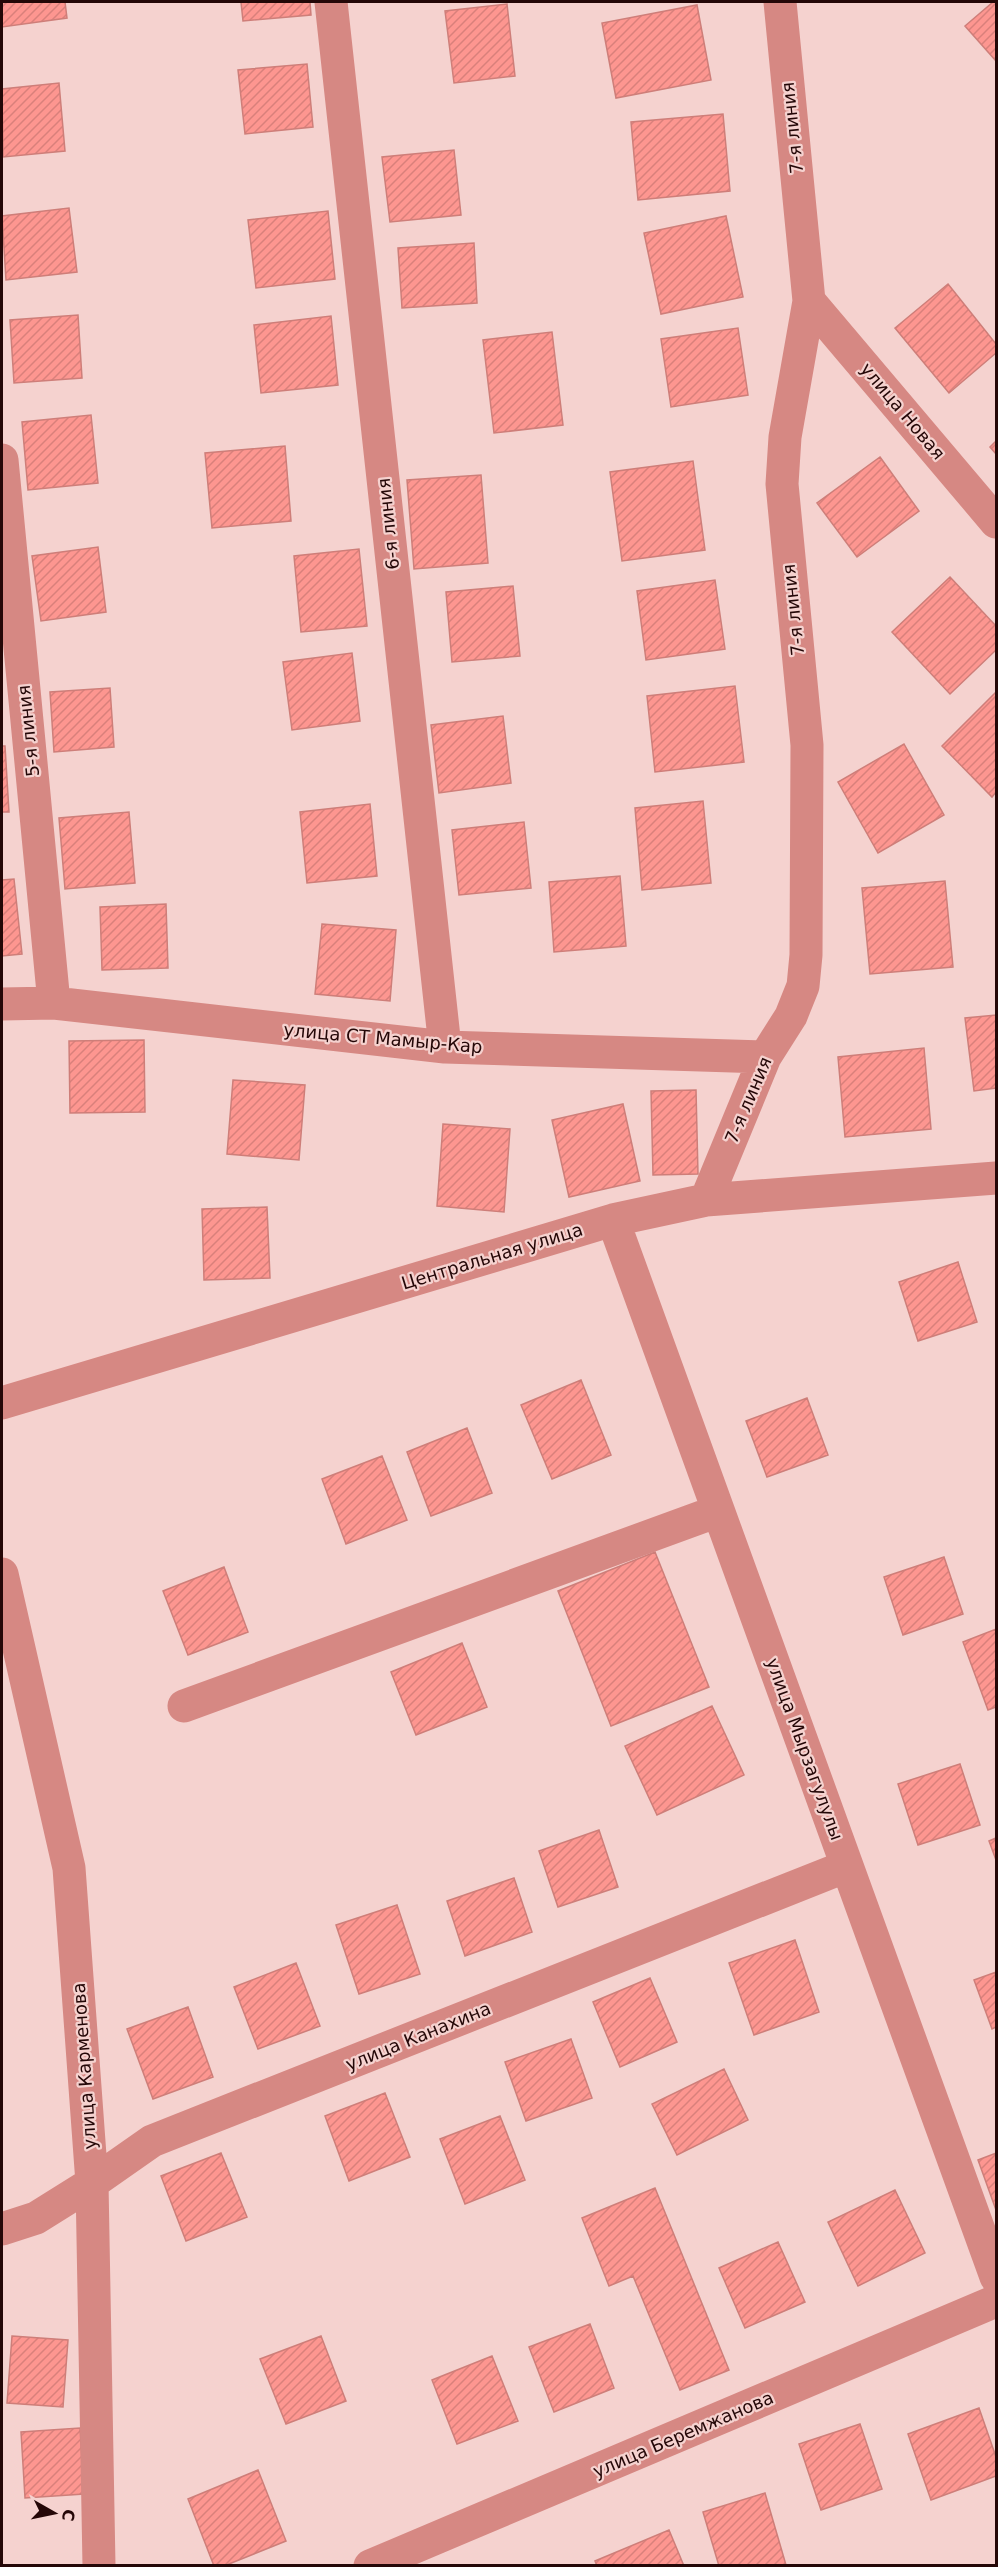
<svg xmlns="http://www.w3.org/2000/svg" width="998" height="2567" font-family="'DejaVu Sans',sans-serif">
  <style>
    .building { fill: url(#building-hatch); stroke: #ce7e79; stroke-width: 1.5 }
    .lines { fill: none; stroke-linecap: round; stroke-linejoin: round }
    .street { stroke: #d68883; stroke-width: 33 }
    .labels { text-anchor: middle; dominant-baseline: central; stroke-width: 4.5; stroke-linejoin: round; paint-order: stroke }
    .street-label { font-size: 18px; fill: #240707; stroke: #f5d2cf }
  </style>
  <defs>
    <pattern id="building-hatch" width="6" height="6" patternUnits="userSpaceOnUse" patternTransform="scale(1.5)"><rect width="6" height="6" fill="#fd9690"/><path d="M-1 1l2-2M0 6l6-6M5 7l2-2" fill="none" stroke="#d9807b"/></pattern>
  </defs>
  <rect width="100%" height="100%" fill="#f5d2cf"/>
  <path class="building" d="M2 2H65L67 18 2 27Z
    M241 2H310L311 15 243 21Z
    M993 2H996V61L965 26Z
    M507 4 515 76 454 83 445 11Z
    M697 5 711 80 616 98 602 23Z
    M307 64 313 127 245 134 238 70Z
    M59 83 65 151 3 157 2 89Z
    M723 114 730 191 638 200 631 122Z
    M454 150 461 215 390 222 382 157Z
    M69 208 77 272 6 280 2 216Z
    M328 211 335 279 256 288 248 220Z
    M726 216 743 297 661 314 644 233Z
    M474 243 477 303 402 308 398 248Z
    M948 284 996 344V353L949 393 895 328Z
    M78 315 82 378 14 383 10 320Z
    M331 316 338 385 261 393 254 325Z
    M738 328 748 395 671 407 661 339Z
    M552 332 563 425 494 433 483 340Z
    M91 415 98 483 28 490 22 422Z
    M996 441V454L990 447Z
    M285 446 291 521 212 528 205 453Z
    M880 457 919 511 857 557 817 503Z
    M693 461 705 550 622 561 610 472Z
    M481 475 488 563 414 569 407 480Z
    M98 547 106 612 41 621 32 556Z
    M359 549 367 626 301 632 294 556Z
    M950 577 996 626V650L950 694 892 632Z
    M715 580 725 649 646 660 637 591Z
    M513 586 520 656 452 662 446 592Z
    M352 653 360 721 292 730 283 662Z
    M735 686 744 762 655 772 647 696Z
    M110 688 114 747 54 752 50 692Z
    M996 692V792L992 797 942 746Z
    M503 716 511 783 439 793 431 725Z
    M904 744 944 815 878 853 838 782Z
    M2 746H5L9 812H2Z
    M703 801 711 883 642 890 635 808Z
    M370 804 377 876 307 883 300 812Z
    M129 812 135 883 65 889 59 818Z
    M524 822 531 888 459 895 452 830Z
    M620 876 626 946 554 952 549 882Z
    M14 879 22 954 2 956V880Z
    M945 881 953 967 870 974 862 888Z
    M166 904 168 968 102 970 100 907Z
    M322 924 396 930 390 1001 315 994Z
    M996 1015V1088L974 1091 965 1018Z
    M144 1040 145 1112 70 1113 69 1041Z
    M924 1048 931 1129 845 1137 838 1057Z
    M233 1080 305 1085 299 1160 227 1154Z
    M696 1090 698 1174 653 1175 651 1091Z
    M623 1104 640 1181 569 1197 552 1120Z
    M443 1124 510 1129 504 1212 437 1206Z
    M267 1207 270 1278 204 1280 202 1209Z
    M958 1262 977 1322 918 1341 899 1282Z
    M581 1380 611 1455 552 1479 521 1405Z
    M807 1398 828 1455 767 1477 746 1421Z
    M467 1428 492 1493 431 1516 407 1452Z
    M382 1456 407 1520 346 1544 322 1479Z
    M655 1552 709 1687 611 1726 558 1591Z
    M944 1557 963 1614 903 1635 884 1577Z
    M224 1567 248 1632 188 1655 163 1591Z
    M996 1629V1707L988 1710 963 1642Z
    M462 1643 487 1707 416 1735 391 1672Z
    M712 1706 744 1775 657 1815 625 1746Z
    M960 1764 980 1825 918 1845 898 1784Z
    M599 1830 618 1887 558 1907 539 1851Z
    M996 1838V1860L989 1841Z
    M514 1878 532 1932 465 1956 447 1901Z
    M397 1905 420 1974 359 1994 336 1925Z
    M795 1940 819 2012 754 2035 729 1963Z
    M296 1963 320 2026 258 2049 234 1987Z
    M996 1972V2027L992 2029 974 1980Z
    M650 1978 677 2042 620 2067 593 2002Z
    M188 2007 213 2077 153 2099 127 2029Z
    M571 2039 592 2098 526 2121 505 2062Z
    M724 2069 748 2120 677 2155 652 2104Z
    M385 2093 410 2157 349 2181 325 2116Z
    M500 2116 525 2180 465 2204 440 2139Z
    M221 2153 247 2217 186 2241 161 2176Z
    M996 2153V2210L978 2160Z
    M655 2188 729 2370 680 2390 633 2276 609 2286 582 2218Z
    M895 2190 925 2253 858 2286 828 2222Z
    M778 2242 805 2302 745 2328 719 2268Z
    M590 2324 614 2388 554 2412 529 2347Z
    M12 2336 68 2340 63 2407 7 2403Z
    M321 2336 346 2401 286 2424 260 2359Z
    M492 2356 518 2421 457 2444 432 2380Z
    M979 2408 996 2457V2476L931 2500 908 2434Z
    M860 2424 882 2489 821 2510 799 2444Z
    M80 2428 84 2494 25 2498 21 2432Z
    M258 2470 286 2541 224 2566H214L188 2499Z
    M765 2493 786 2565 719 2566 703 2512Z
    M669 2530 684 2566H597L595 2561Z"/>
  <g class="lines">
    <path class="street" d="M331 2 445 1047
      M809 301 996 522
      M2 460 54 1003
      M2 1004 54 1003 445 1047 765 1057
      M706 1200 765 1057 791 1016 803 986 806 955 807 745 782 484 785 437 809 301 780 2
      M613 1220 996 2277
      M2 1403 613 1220 706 1200 996 1178
      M2 1574 69 1868 92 2183 99 2566
      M184 1706 718 1511
      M2 2229 36 2218 92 2183 152 2141 847 1866
      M370 2566 996 2301"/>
  </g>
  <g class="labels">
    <g class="street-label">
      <text transform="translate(792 128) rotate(-96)">7-я линия</text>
      <text transform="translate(903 411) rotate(50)">улица Новая</text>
      <text transform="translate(388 524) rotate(-96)">6-я линия</text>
      <text transform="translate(793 610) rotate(-96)">7-я линия</text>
      <text transform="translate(28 731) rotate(-96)">5-я линия</text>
      <text transform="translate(383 1038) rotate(5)">улица СТ Мамыр-Кар</text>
      <text transform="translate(748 1100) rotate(-67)">7-я линия</text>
      <text transform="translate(492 1256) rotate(-17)">Центральная улица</text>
      <text transform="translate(805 1749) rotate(70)">улица Мырзагулулы</text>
      <text transform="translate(418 2036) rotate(-22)">улица Канахина</text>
      <text transform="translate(84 2066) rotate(-94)">улица Карменова</text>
      <text transform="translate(683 2434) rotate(-23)">улица Беремжанова</text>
    </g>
  </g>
  <rect width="998" height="2567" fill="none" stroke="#240707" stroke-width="6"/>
  <g transform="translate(54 2513) rotate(99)" stroke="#f5d2cf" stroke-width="4.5" paint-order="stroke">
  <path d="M0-4.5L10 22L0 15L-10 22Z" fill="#240707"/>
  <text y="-9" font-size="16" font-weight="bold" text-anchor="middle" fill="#240707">С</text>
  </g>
</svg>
